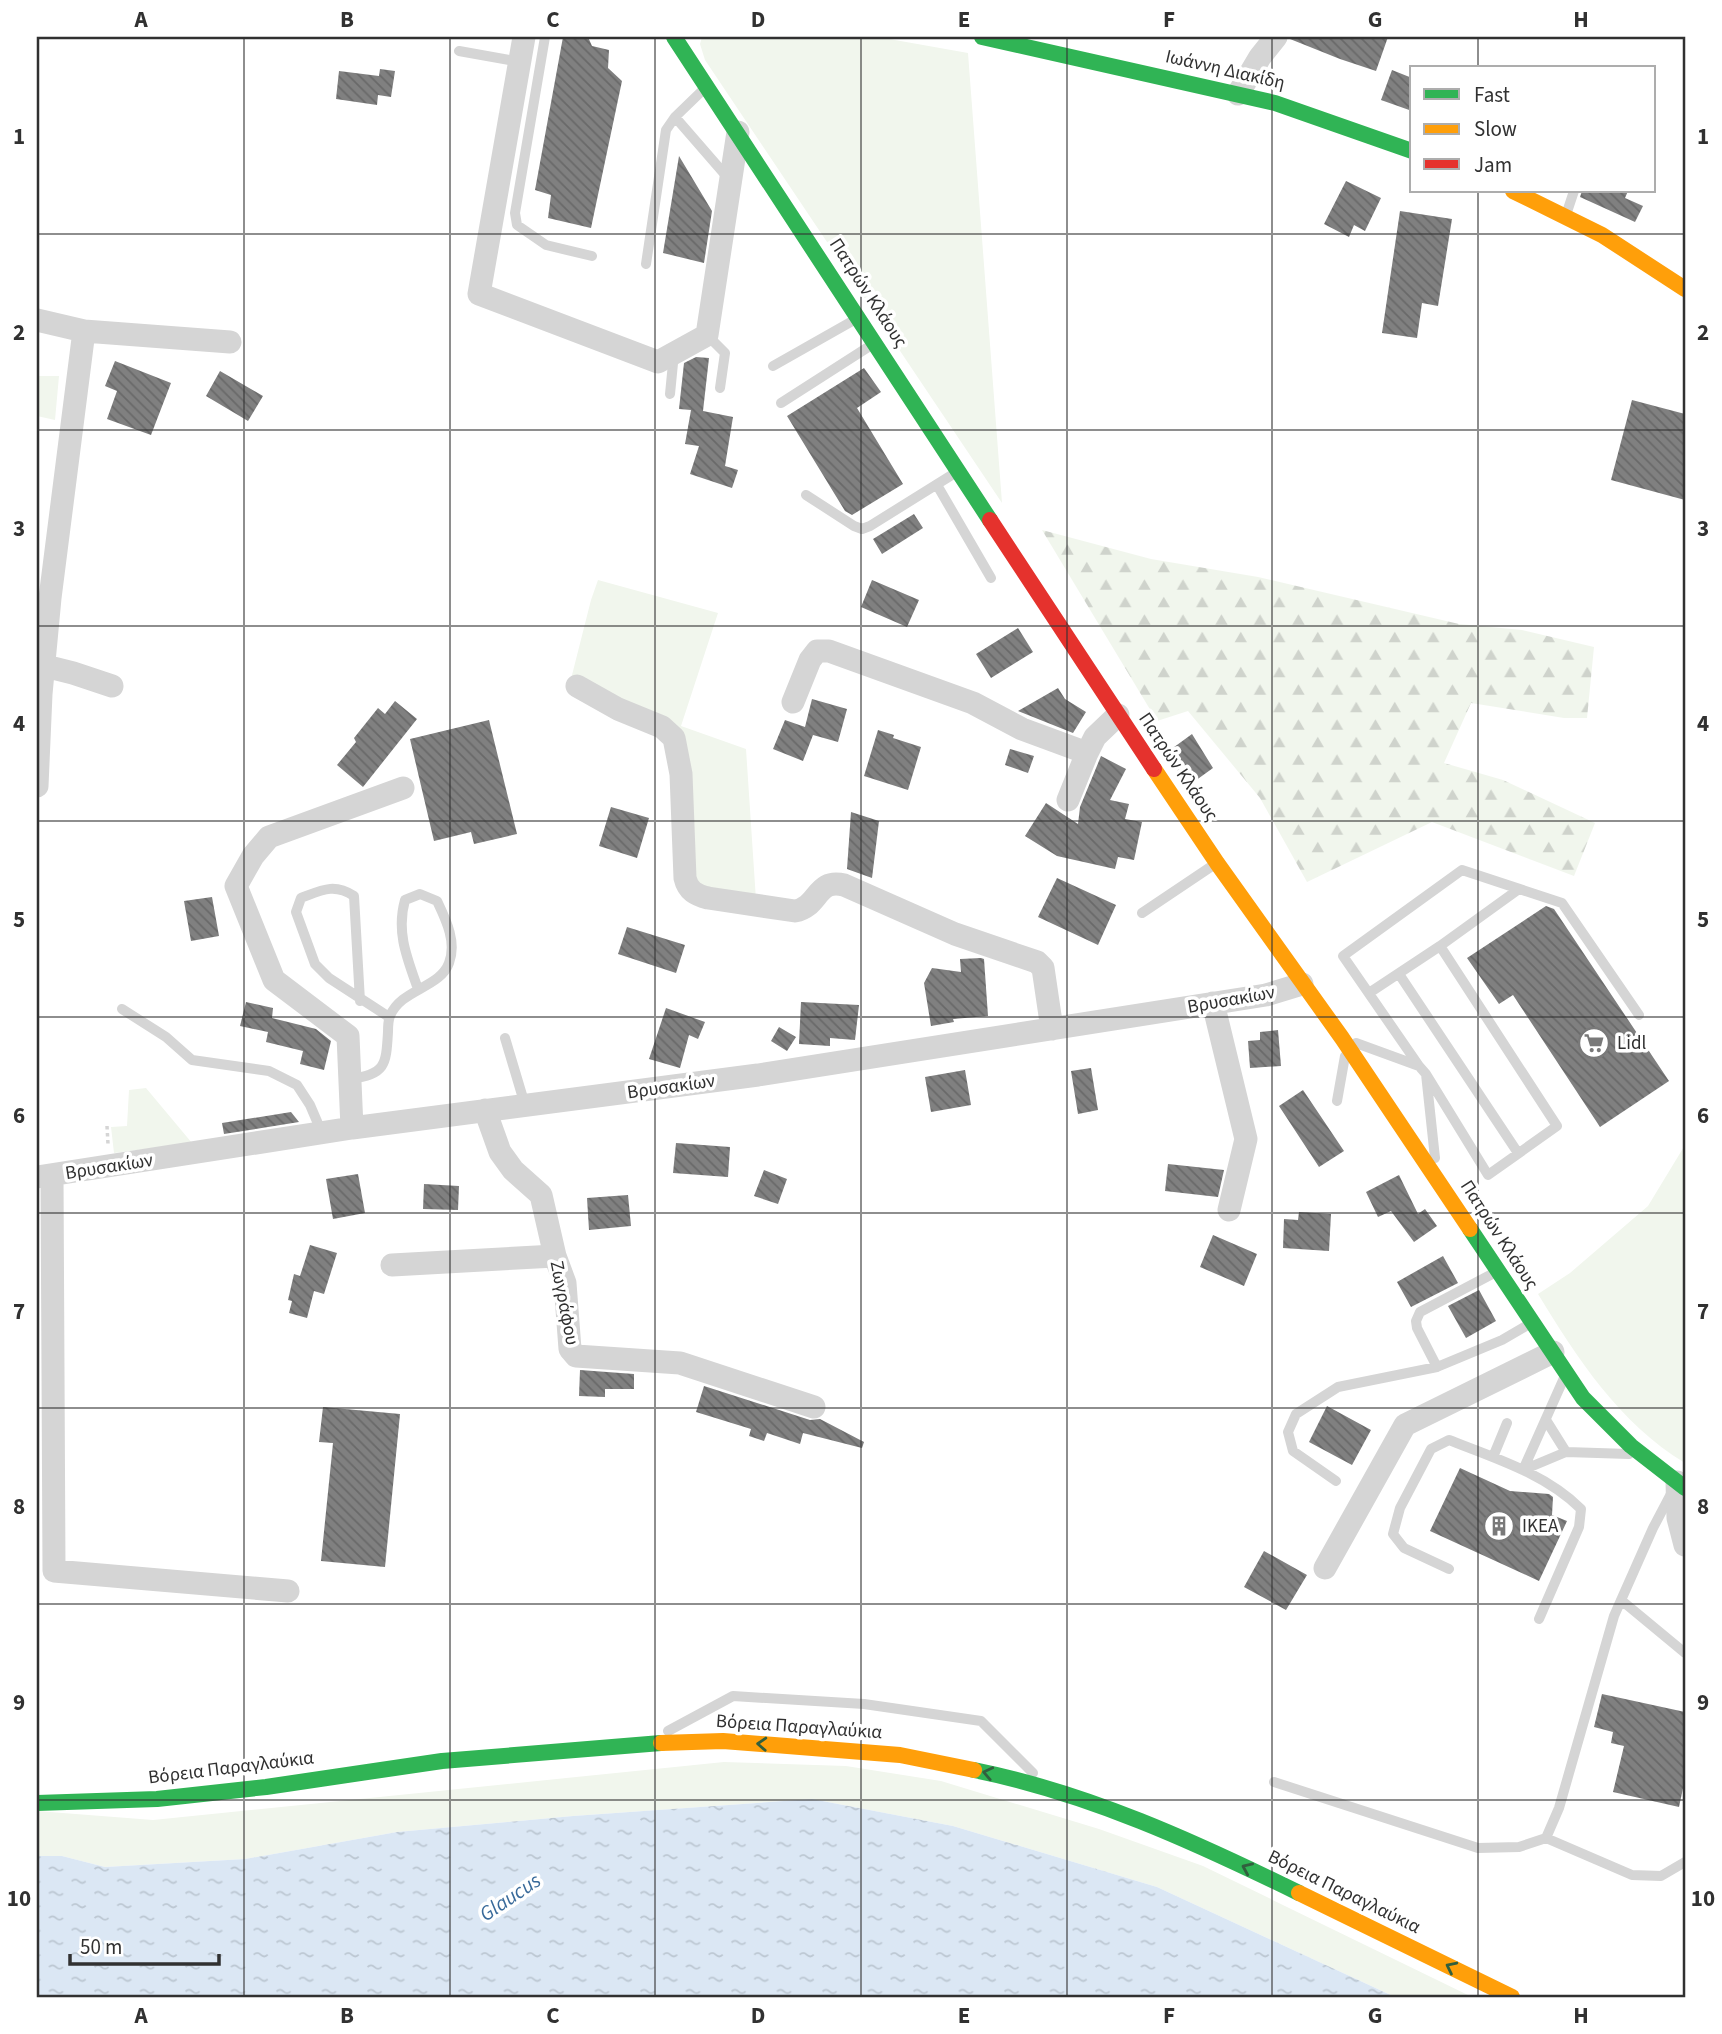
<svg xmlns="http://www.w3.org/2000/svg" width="1722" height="2034" font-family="'Source Sans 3',sans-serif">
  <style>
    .grass { fill: #f1f6ed }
    .forest { fill: url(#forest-firs) }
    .water { fill: url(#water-ripples) }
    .building { fill: url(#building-back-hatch) }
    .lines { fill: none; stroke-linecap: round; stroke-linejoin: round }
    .path { stroke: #d5d5d5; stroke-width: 3.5; stroke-dasharray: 3.5 3.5; stroke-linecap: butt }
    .lane { stroke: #d5d5d5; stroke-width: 10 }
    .street { stroke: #d5d5d5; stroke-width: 23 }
    .fast { stroke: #30b455; stroke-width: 16 }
    .slow { stroke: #ff9f0a; stroke-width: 16 }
    .jam { stroke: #e5322d; stroke-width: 16 }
    .oneway { stroke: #315f3e }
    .grid { fill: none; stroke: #313131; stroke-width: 2; stroke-opacity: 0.55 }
    .labels { text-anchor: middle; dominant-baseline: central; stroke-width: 7; stroke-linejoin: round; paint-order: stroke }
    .street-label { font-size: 19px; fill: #313131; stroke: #fff }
    .poi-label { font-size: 19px; fill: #313131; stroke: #fff; text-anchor: start }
    .water-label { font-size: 21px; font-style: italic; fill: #396a9a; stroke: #fff }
    .neatline { fill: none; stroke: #313131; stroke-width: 2.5 }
    .grid-label { font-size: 23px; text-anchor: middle; font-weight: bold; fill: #313131 }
  </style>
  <defs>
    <pattern id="forest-firs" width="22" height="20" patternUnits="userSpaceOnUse" patternTransform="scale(1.75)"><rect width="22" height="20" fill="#f1f6ed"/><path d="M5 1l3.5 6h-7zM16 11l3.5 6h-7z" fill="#cfd3cc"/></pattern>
    <pattern id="water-ripples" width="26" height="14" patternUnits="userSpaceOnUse" patternTransform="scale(1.75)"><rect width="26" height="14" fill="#dbe7f4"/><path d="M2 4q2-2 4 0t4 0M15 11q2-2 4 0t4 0" fill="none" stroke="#bcc7d2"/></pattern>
    <pattern id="building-back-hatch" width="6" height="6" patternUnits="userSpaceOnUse" patternTransform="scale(1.75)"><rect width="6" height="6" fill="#808080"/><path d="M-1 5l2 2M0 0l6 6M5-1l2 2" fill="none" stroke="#696969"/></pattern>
  </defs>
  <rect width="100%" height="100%" fill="#fff"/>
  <path class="grass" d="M702 37H878L968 53 1002 503 705 60 700 44Z
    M37 376H59L55 420 37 416Z
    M598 580 718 613 681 726 746 749 756 900 695 891 677 732 571 679 591 600Z
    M146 1088 192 1143 114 1153 111 1127 127 1126 129 1090Z
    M1685 1145V1463C1619 1423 1577 1358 1538 1294L1570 1273 1648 1206Z
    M724 1762 846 1766 941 1781 1099 1829 1203 1866 1472 1997H1395L1157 1887 953 1826 812 1799 573 1816 397 1832 245 1859 105 1867 62 1856H37V1811L153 1820Z"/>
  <path class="forest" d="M1042 530 1151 559 1258 577 1459 624 1522 630 1594 647 1587 718H1564L1471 703 1444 763 1503 780 1595 823 1574 876 1432 822 1307 882 1260 798 1188 711 1157 721Z"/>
  <path class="water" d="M812 1799 953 1826 1157 1887 1395 1997H37V1856H62L105 1867 245 1859 397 1832 573 1816Z"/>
  <path class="building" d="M563 37H588L592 46 609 50 608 68 622 81 591 228 548 218 551 195 535 190Z
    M1290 37H1388L1376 71 1340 59 1290 39Z
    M380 69 395 71 391 97 378 95 377 105 336 99 339 71 379 76Z
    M1392 70 1412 78V111L1381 100Z
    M679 156 712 211 704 263 663 253Z
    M1346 181 1381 198 1365 231 1354 225 1349 237 1324 224Z
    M1582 191H1628L1625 198 1643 206 1635 222 1580 197Z
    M1400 211 1452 219 1438 306 1422 303 1417 338 1382 333Z
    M696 357 709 358 703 411 733 417 725 466 738 470 732 488 690 474 699 446 685 444 691 410 679 409 684 363Z
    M115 361 171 383 151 435 107 419 117 391 105 386Z
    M864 368 881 392 857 408 903 484 852 515 845 511 787 416Z
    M220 371 263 396 248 421 206 396Z
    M1632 400 1685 414V500L1611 480Z
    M914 514 923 528 882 554 873 539Z
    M872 580 919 600 907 627 861 607Z
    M1018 628 1033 652 991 678 976 654Z
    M1058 688 1065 699 1086 712 1073 733 1018 711Z
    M812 699 847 709 838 742 813 735 803 761 773 749 785 720 805 727Z
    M395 701 417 719 363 787 337 765 356 742 354 738 378 708 385 714Z
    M489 720 517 834 474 844 471 832 434 841 410 739Z
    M878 730 894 735 893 738 921 747 908 790 864 776Z
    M1192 734 1213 768 1188 786 1166 753Z
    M1010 749 1034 756 1028 773 1005 765Z
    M1101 756 1126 769 1110 800 1129 804 1125 819 1142 822 1134 860 1118 857 1115 869 1057 856 1025 836 1046 803 1078 824 1080 807Z
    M611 807 649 818 637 858 599 846Z
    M851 812 879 821 872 878 847 869Z
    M1057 878 1116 905 1098 945 1038 917Z
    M212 897 219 936 191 941 184 901Z
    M1546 906 1554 909 1669 1081 1600 1127 1513 995 1499 1004 1467 958Z
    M627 927 685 945 676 973 618 954Z
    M981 958 984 959 988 1016 953 1019 954 1022 931 1026 924 983 932 968 961 972 960 959Z
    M246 1002 273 1008 272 1018 316 1029 331 1041 324 1070 300 1064 303 1051 266 1042 268 1032 240 1026Z
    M801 1002 859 1005 855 1040 830 1038V1046L799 1044Z
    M666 1008 705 1022 698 1039 689 1035 680 1068 649 1059Z
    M779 1027 796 1037 787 1051 771 1041Z
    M1278 1030 1281 1066 1250 1068 1248 1041 1260 1040V1032Z
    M1091 1068 1098 1110 1078 1114 1071 1071Z
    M965 1070 971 1105 931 1112 925 1077Z
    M1303 1090 1344 1151 1319 1167 1279 1106Z
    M291 1112 299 1122 224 1134 222 1123Z
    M676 1143 730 1147 728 1177 673 1173Z
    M1168 1164 1224 1170 1218 1197 1165 1191Z
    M764 1170 787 1179 778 1204 754 1196Z
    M358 1174 365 1213 333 1219 326 1179Z
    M1399 1175 1418 1214 1425 1209 1437 1226 1414 1242 1391 1211 1378 1217 1366 1192Z
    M424 1184 459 1186 458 1210 423 1209Z
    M628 1195 631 1226 589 1230 587 1198Z
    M1299 1212 1331 1214 1329 1251 1283 1248 1284 1219 1298 1220Z
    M1213 1235 1257 1254 1244 1286 1200 1267Z
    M310 1245 337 1253 324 1294 314 1291 307 1318 289 1313 292 1301 288 1300 294 1274 300 1276Z
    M1443 1256 1458 1283 1411 1307 1397 1282Z
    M1479 1290 1496 1321 1466 1338 1448 1306Z
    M580 1370 634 1374V1389H605V1397L579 1396Z
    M704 1386 810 1420 820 1419 864 1442 862 1448 803 1433 800 1444 767 1433 764 1441 749 1436 751 1429 696 1412Z
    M1327 1406 1371 1430 1352 1465 1309 1442Z
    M323 1407 400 1414 385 1567 321 1561 333 1443 319 1442Z
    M1460 1468 1510 1491 1549 1494 1553 1497 1552 1515 1567 1521 1539 1581 1430 1531Z
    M1264 1551 1307 1575 1286 1610 1244 1587Z
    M1602 1694 1685 1712V1779L1679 1807 1613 1792 1624 1746 1611 1743 1613 1732 1594 1727Z"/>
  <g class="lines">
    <path class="path" d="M107 1126 108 1144"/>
    <path class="lane" d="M545 37 515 213 517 225 546 245 592 256
      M459 51 520 62
      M675 117 728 178
      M1567 212 1574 191
      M646 264 666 130 675 117 705 88
      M707 335 725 353 720 388
      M773 366 856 319
      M670 394 674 353
      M781 403 873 344
      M937 485 991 578
      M806 495 854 526 862 529 870 526 955 473
      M1142 913 1215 864
      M1399 974 1518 1153
      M1369 993 1440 946
      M360 1001 354 896C334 883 322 890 301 898L296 912 315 964 329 978 389 1017
      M122 1009 166 1037 192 1060 269 1071 297 1085 310 1105 322 1133
      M505 1038 525 1105
      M1356 1043 1419 1066 1426 1074 1435 1158
      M1419 1066 1343 956 1462 870 1562 903 1639 1015
      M1426 1074 1488 1175 1557 1126 1440 946 1519 889
      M350 1079C386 1074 386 1065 388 1032 388 1028 388 1021 390 1016 401 989 440 988 449 963 457 942 446 920 437 901L420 894 405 900C396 932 407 958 418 989
      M1337 1101 1345 1056
      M1437 1367 1417 1328 1416 1321 1420 1312 1494 1273
      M1546 1420 1566 1452
      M1493 1457 1507 1423
      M1523 1470 1566 1452 1629 1454
      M1523 1470 1564 1378
      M1336 1481 1293 1451 1288 1432 1296 1414 1338 1387 1437 1367 1502 1340 1531 1323
      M1449 1569 1404 1548 1393 1534 1400 1508 1431 1449 1449 1440C1495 1458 1546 1474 1581 1509L1579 1527 1539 1619
      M1621 1600 1685 1653
      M668 1731 733 1696 864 1704 981 1721 1033 1773
      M1274 1782 1478 1848 1519 1847 1546 1838 1559 1808 1614 1616 1653 1528 1673 1490
      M1546 1838 1632 1875 1661 1876 1685 1862"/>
    <path class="street" d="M524 37 479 294 658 362 707 335 738 132
      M1238 94 1260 57 1276 37
      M37 320 84 331 50 598 41 694 37 786
      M84 331 230 342
      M37 664 73 673 112 686
      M577 686 618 709 662 727 674 738 681 774 685 878C688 891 696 895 708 898L795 911C819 907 816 878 844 885L955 934 1037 962 1043 968 1052 1029
      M793 702 810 660 817 651H829L973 703 1022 729 1087 753 1095 737 1118 715
      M1068 800 1087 753
      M1213 1003 1246 1139 1229 1210
      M485 1110 500 1152 513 1170 541 1195 555 1256 565 1283 570 1349 576 1356 680 1363 814 1407
      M352 1128 348 1036 274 980 236 886 253 856 269 837 403 788
      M52 1176 54 1571 288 1591
      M37 1177 352 1128 758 1075 1266 995 1302 984
      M392 1265 555 1256
      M1677 1482 1678 1518 1685 1545
      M1325 1568 1405 1425 1553 1352"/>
    <path class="fast" d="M674 37 990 520
      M982 37 1275 103 1412 151
      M1470 1229 1583 1398 1631 1446 1685 1488
      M974 1770C1088 1793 1195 1842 1299 1893
      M37 1803 157 1799 266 1787 442 1761 661 1743"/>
    <path class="slow" d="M1513 191 1602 235 1685 289
      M1154 769 1217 863 1342 1038 1470 1229
      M661 1743 723 1741 900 1755 974 1770
      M1299 1893 1512 1997"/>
    <path class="jam" d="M990 520 1154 769"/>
  </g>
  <defs><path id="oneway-chevron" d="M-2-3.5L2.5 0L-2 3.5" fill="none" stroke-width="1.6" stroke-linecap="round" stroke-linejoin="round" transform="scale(1.75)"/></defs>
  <g class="oneway">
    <use href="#oneway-chevron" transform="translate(762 1744) rotate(-177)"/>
    <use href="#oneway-chevron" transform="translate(988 1773) rotate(-168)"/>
    <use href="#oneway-chevron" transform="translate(1247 1868) rotate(-156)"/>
    <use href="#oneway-chevron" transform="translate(1451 1967) rotate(-154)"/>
  </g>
  <path class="grid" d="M244 37V1997M450 37V1997M655 37V1997M861 37V1997M1067 37V1997M1272 37V1997M1478 37V68M1478 191V1997M37 234H1685M37 430H1685M37 626H1685M37 821H1685M37 1017H1685M37 1213H1685M37 1408H1685M37 1604H1685M37 1800H1685"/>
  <defs>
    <g id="supermarket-ring" transform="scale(1.575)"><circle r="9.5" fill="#fff" stroke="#797979" stroke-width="1.5"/><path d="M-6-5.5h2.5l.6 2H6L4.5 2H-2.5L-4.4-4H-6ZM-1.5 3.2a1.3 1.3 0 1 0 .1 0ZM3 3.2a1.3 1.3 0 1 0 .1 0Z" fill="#797979"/></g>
    <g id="building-ring" transform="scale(1.575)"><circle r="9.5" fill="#fff" stroke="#797979" stroke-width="1.5"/><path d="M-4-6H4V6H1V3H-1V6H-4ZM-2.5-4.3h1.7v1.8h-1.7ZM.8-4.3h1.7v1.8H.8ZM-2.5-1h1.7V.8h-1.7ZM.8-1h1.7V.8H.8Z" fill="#797979"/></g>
  </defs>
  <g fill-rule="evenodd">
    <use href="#supermarket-ring" x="1594" y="1043"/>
    <use href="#building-ring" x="1499" y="1526"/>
  </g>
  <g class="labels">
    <g class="street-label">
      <text transform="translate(1225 70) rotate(13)">Ιωάννη Διακίδη</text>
      <text transform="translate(868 293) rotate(57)">Πατρών Κλάους</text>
      <text transform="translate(1178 767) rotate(56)">Πατρών Κλάους</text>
      <text transform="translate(1231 1000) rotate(-10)">Βρυσακίων</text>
      <text transform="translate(671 1087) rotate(-8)">Βρυσακίων</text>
      <text transform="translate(109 1167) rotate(-9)">Βρυσακίων</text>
      <text transform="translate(1499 1235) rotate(57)">Πατρών Κλάους</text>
      <text transform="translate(564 1303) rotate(79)">Ζωγράφου</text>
      <text transform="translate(799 1727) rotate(4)">Βόρεια Παραγλαύκια</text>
      <text transform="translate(231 1768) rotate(-7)">Βόρεια Παραγλαύκια</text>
      <text transform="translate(1344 1892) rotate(26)">Βόρεια Παραγλαύκια</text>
    </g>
    <g class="poi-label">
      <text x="1617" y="1043">Lidl</text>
      <text x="1522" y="1526">IKEA</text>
    </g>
    <g class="water-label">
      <text transform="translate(510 1897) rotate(-34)">Glaucus</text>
    </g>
  </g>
  <rect width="1722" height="2034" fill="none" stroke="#ffffff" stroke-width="77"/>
  <rect x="1410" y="66" width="245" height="126" fill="#ffffff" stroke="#adadad" stroke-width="2"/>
  <rect x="1424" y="89" width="35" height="10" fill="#30b455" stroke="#adadad" stroke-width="2"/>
  <text x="1474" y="102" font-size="21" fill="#313131">Fast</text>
  <rect x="1424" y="124" width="35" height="10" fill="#ff9f0a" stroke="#adadad" stroke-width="2"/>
  <text x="1474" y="136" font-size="21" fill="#313131">Slow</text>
  <rect x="1424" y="159" width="35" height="10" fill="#e5322d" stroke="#adadad" stroke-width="2"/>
  <text x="1474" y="172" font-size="21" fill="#313131">Jam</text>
  <path d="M70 1954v10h149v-10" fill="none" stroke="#313131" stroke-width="3.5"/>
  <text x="80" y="1954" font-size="21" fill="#313131" stroke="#ffffff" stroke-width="5" paint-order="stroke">50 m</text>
  <rect x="38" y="38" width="1646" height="1958" class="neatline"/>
  <g class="grid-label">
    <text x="141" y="27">A</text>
    <text x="347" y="27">B</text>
    <text x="553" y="27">C</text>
    <text x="758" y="27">D</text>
    <text x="964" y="27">E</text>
    <text x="1169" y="27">F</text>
    <text x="1375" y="27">G</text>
    <text x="1581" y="27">H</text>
    <text x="19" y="144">1</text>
    <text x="1703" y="144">1</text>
    <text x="19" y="340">2</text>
    <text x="1703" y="340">2</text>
    <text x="19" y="536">3</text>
    <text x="1703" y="536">3</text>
    <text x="19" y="731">4</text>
    <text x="1703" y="731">4</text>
    <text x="19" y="927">5</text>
    <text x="1703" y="927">5</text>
    <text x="19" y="1123">6</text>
    <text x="1703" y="1123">6</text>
    <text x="19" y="1319">7</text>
    <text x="1703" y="1319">7</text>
    <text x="19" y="1514">8</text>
    <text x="1703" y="1514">8</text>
    <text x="19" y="1710">9</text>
    <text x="1703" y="1710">9</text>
    <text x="19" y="1906">10</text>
    <text x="1703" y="1906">10</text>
    <text x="141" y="2023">A</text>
    <text x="347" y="2023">B</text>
    <text x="553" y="2023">C</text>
    <text x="758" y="2023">D</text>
    <text x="964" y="2023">E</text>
    <text x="1169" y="2023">F</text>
    <text x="1375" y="2023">G</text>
    <text x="1581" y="2023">H</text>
  </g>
</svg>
